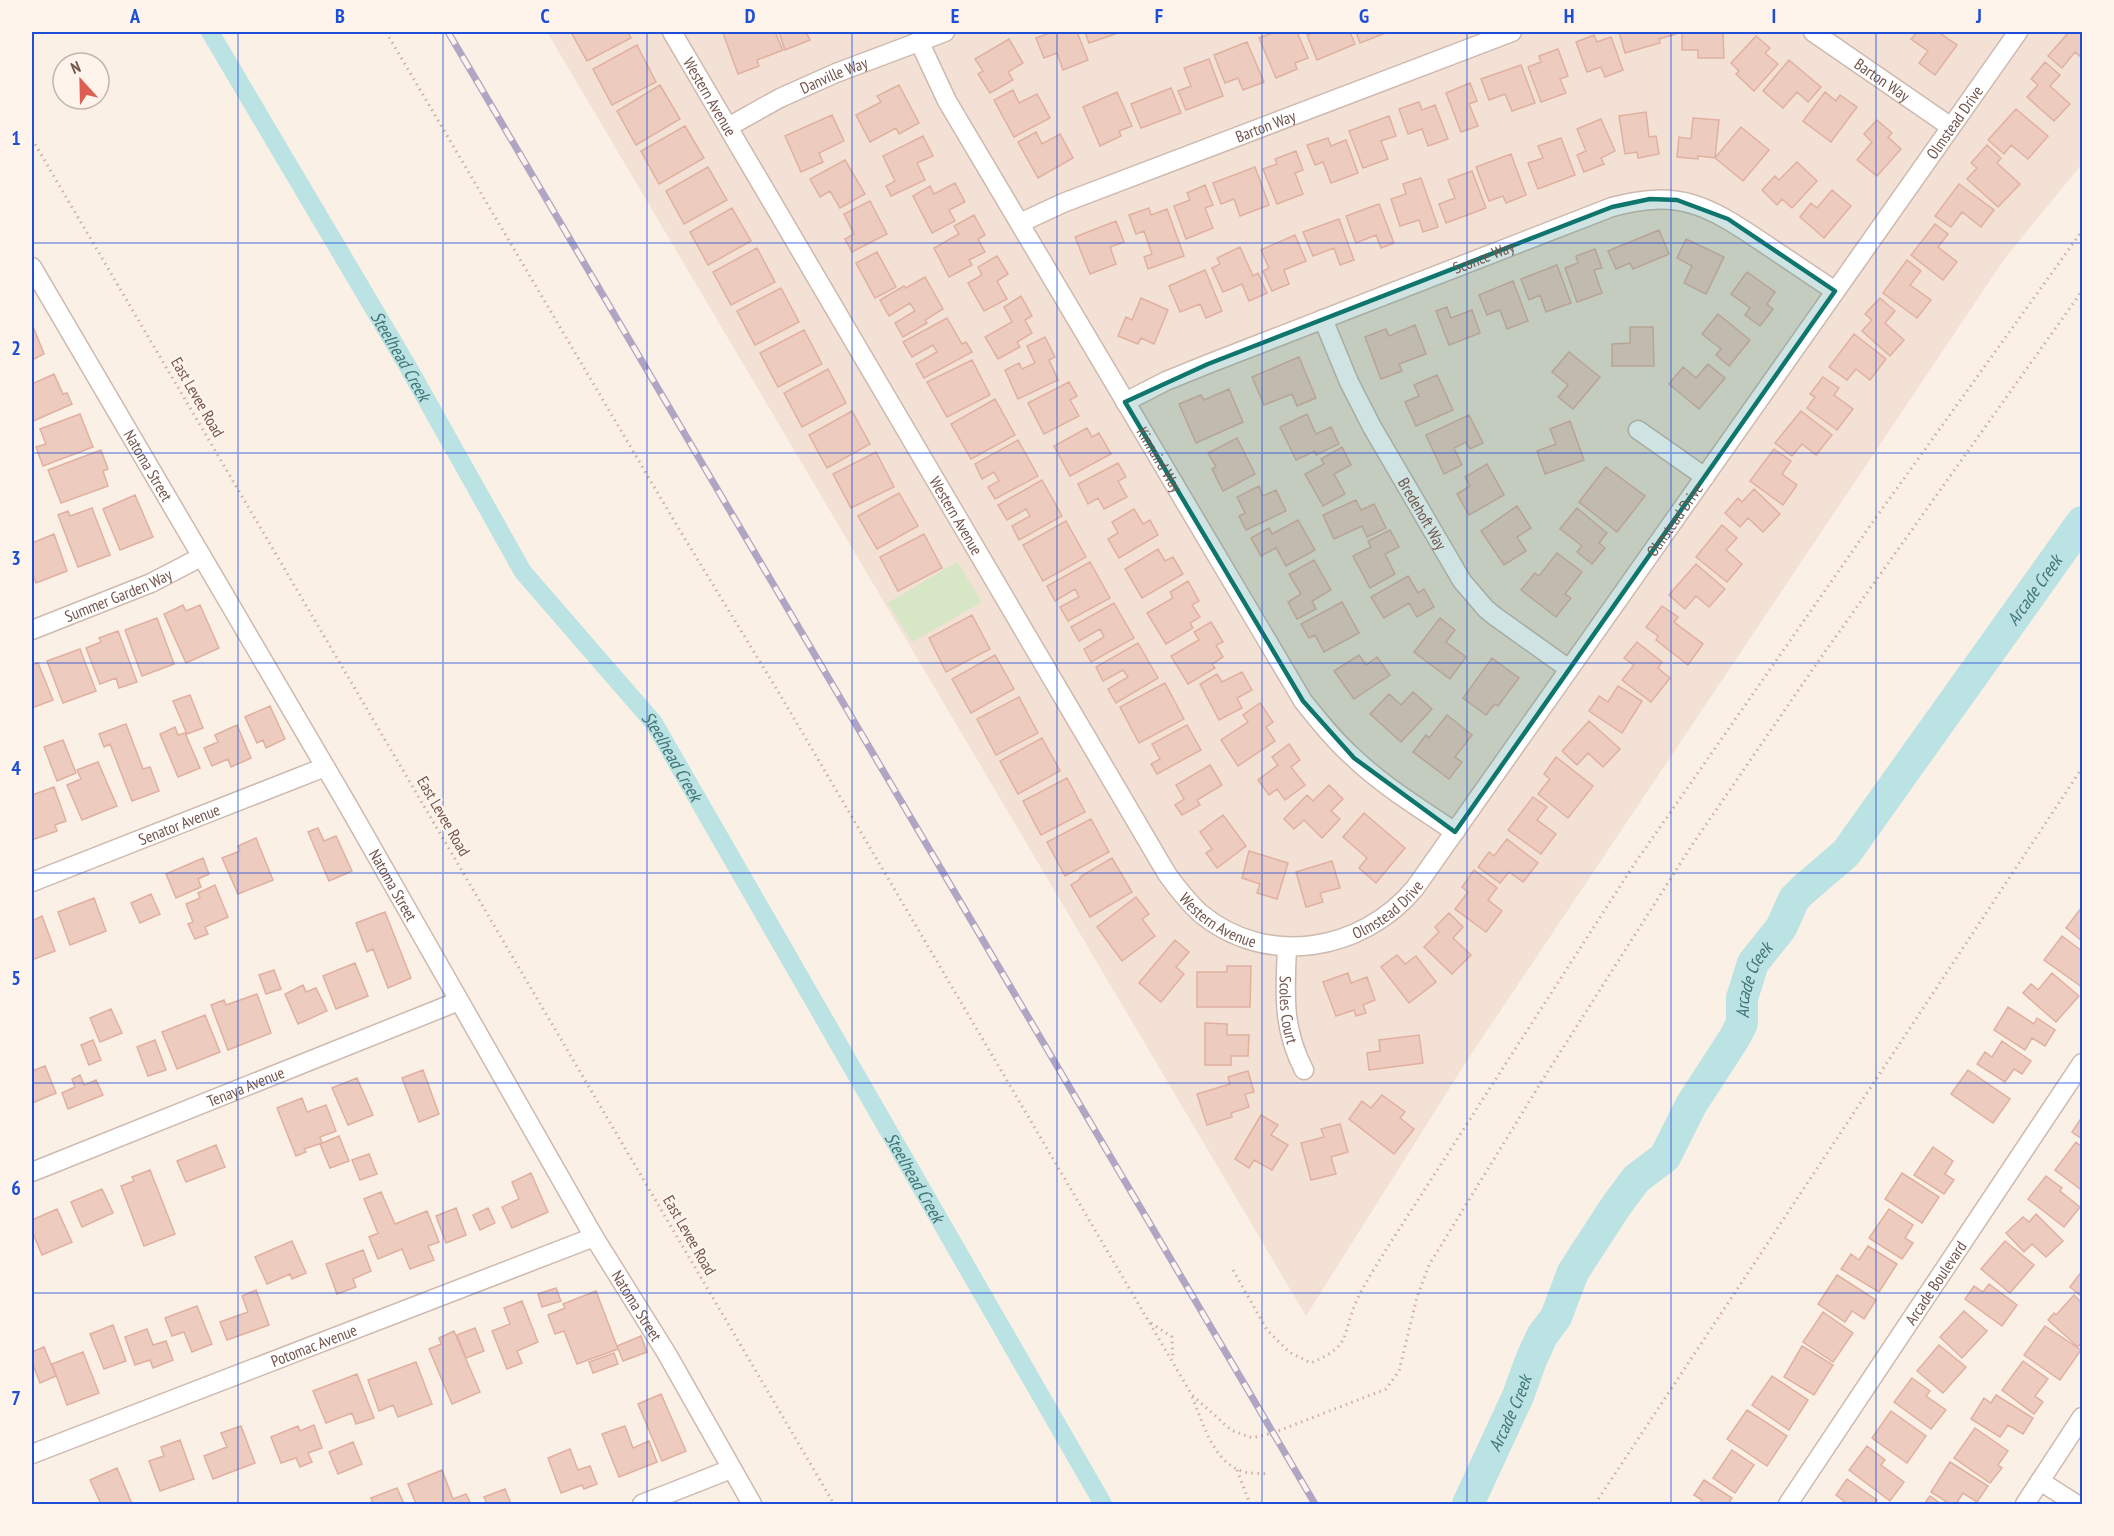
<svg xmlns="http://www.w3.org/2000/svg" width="2114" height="1536" font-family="'PT Sans Narrow',sans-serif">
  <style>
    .residential { fill: #f2e1d4 }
    .green { fill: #d7e7c5 }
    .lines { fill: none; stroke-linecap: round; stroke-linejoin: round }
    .canal { stroke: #bbe3e3; stroke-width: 18 }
    .river { stroke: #bbe3e3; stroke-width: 32 }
    .building { fill: #eecbbf; stroke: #e0b0a0; stroke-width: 1.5 }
    .minor-casing { stroke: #ceb9af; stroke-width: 21 }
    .path { stroke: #d3afa2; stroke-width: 3; stroke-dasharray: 1.5 4.5; stroke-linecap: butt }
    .minor { stroke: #fff; stroke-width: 18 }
    .rail-casing { stroke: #b1a5c4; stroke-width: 7 }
    .rail { stroke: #fef4eb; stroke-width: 4.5; stroke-dasharray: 14; stroke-linecap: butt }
    .marked { fill: #0f766e; fill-opacity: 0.2; stroke: #0f766e; stroke-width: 4.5; stroke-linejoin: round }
    .grid { fill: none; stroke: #1d4ed8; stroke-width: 1.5; stroke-opacity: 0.55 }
    .labels { text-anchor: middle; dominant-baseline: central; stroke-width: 4.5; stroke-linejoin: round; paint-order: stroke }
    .street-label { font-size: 16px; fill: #72554c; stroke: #fef4eb }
    .water-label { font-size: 18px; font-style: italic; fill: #417576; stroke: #fef4eb }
    .neatline { fill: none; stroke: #1d4ed8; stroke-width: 2 }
    .grid-label { font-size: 20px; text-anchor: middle; font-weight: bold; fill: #1d4ed8 }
  </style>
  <rect width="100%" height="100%" fill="#fbf0e5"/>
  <path class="residential" d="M547 32H2082V164L2005 258 1466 1062 1306 1316Z"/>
  <path class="green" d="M957 562 982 602 912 642 888 603Z"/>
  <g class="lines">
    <path class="canal" id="s1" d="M210 32 407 365 523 572 654 723 1103 1504"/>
    <path class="river" id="s2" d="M1468 1504 1518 1396 1531 1360 1542 1336 1556 1317 1573 1272 1616 1206 1636 1179 1665 1157 1691 1105 1735 1037 1742 1023V998L1753 963 1781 928 1794 899 1803 890 1846 853 2082 522"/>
  </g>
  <path class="building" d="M571 32H628L631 38 587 61Z
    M727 32H775L783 50 757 60 759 66 738 74 723 33Z
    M779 32H806L810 40 785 50Z
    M1052 32H1077L1088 60 1063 70 1057 53 1044 58 1036 38Z
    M1085 32H1121L1089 43Z
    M1275 32H1297L1308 58 1295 63 1297 69 1276 78 1259 38Z
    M1315 32H1350L1355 44 1317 60 1307 35Z
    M1356 32H1388L1360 43Z
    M1619 32H1675L1676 34 1659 39 1660 43 1625 53Z
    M1682 32H1723L1724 58H1698V50H1682Z
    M1917 32H1938L1957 45 1935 75 1919 63 1928 51 1911 39Z
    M2069 32H2082V58L2075 52 2062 68 2048 56Z
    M1594 35 1597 42 1611 37 1623 70 1605 77 1601 67 1587 72 1576 42Z
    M1756 36 1770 48 1765 53 1778 64 1754 91 1736 74 1739 71 1731 63Z
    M1009 39 1023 63 1008 72 1013 80 990 93 978 74 983 71 975 59Z
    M1247 42 1264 82 1243 90 1238 78 1225 83 1214 55Z
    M637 45 656 82 612 105 593 69Z
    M1558 49 1568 76 1560 79 1566 93 1541 102 1528 67 1541 62 1539 56Z
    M1209 59 1223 96 1186 110 1178 91 1191 86 1184 68Z
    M1789 60 1821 87 1808 102 1797 92 1783 108 1763 91Z
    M2045 62 2060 75 2050 86 2070 104 2054 121 2027 97 2038 85 2031 79Z
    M1521 65 1535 103 1512 111 1505 94 1489 100 1481 79Z
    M1470 83 1477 101 1469 104 1478 126 1461 132 1446 93Z
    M660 85 680 119 636 145 617 111Z
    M899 85 919 123 899 134 896 128 870 142 856 115 881 102 877 96Z
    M1171 88 1181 113 1141 128 1131 104Z
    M1013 90 1019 103 1037 94 1050 118 1014 137 994 100Z
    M1117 92 1132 126 1119 131 1121 136 1100 146 1083 107Z
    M1825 92 1836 101 1840 95 1857 107 1831 142 1803 121Z
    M1419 102 1422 110 1435 105 1448 139 1428 146 1422 129 1408 134 1399 109Z
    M2016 109 2048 136 2028 159 2011 145 2004 154 1988 140Z
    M1646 112 1649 137 1656 136 1659 154 1638 158 1637 152 1625 154 1619 116Z
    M832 115 844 141 819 153 823 162 801 172 785 136Z
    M1389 116 1396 136 1381 141 1388 159 1363 168 1349 131Z
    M1693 118 1719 120 1715 158 1698 156V159L1677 157 1679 137 1691 139Z
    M1601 119 1615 151 1601 158 1604 164 1584 172 1577 155 1586 151 1577 129Z
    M1877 120 1892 133 1888 137 1901 149 1877 176 1857 160 1872 142 1864 134Z
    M685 126 704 158 659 184 641 151Z
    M1741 127 1769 150 1743 181 1715 158Z
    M1036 132 1042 144 1060 134 1073 158 1038 178 1018 142Z
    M923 136 933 156 917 163 925 180 891 196 886 186 895 181 883 156Z
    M1328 138 1331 146 1346 140 1358 173 1331 183 1323 162 1315 165 1307 145Z
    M1561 138 1575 175 1538 189 1528 163 1543 158 1538 146Z
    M1987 145 2001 158 1997 163 2020 184 1998 207 1967 179 1977 168 1971 163Z
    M1296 151 1303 170 1295 173 1303 194 1277 204 1263 169 1277 164 1275 159Z
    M1511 154 1526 195 1506 203 1503 196 1489 201 1476 167Z
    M845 160 865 194 840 208 830 191 820 197 810 179Z
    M1797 162 1817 181 1792 208 1782 199 1777 205 1762 190 1775 176 1779 180Z
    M708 167 727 200 684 224 666 191Z
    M1255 167 1269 205 1240 216 1234 199 1221 204 1213 183Z
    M1472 171 1486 208 1446 223 1439 204 1455 198 1448 180Z
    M1421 178 1438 227 1423 232 1419 220 1400 226 1391 199 1406 194 1403 184Z
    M955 183 965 202 949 210 955 221 932 233 913 196 930 186 934 194Z
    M1959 184 1994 210 1981 227 1962 212 1951 227 1935 216Z
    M1205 185 1213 205 1205 208 1213 228 1186 239 1174 206 1190 200 1187 193Z
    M1832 190 1851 206 1824 238 1800 217 1811 203 1817 208Z
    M870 201 887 234 852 252 845 239 854 234 844 214Z
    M1379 204 1394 243 1381 248 1376 235 1356 243 1346 216Z
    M732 208 751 241 708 265 690 232Z
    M1149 208 1151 215 1167 209 1184 256 1148 269 1144 257 1152 254 1144 231 1136 234 1129 215Z
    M974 215 985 235 978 239 985 252 969 260 972 265 949 277 934 248 959 234 954 226Z
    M1339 219 1354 260 1340 265 1334 248 1313 256 1303 232Z
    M1116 221 1124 242 1110 247 1116 264 1090 274 1075 237Z
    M1935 224 1948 234 1938 247 1957 262 1943 280 1911 255Z
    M1659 230 1669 254 1633 269 1630 263 1616 269 1608 251Z
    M1295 235 1306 261 1284 270 1289 284 1272 291 1263 271 1269 268 1261 250Z
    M1686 239 1724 257 1706 294 1684 283 1692 266 1677 258Z
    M1240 247 1253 276 1258 273 1267 293 1249 301 1242 284 1223 292 1212 268 1220 264 1217 258Z
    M757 248 775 282 731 305 713 272Z
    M1595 249 1602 268 1594 270 1602 293 1577 302 1565 268 1578 263 1576 256Z
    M877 252 896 287 875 298 856 263Z
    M997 256 1008 274 997 281 1007 299 984 311 968 283 982 275 978 267Z
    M1907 260 1921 271 1910 285 1931 300 1917 318 1883 293Z
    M1557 265 1571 303 1546 312 1540 295 1529 300 1521 279Z
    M1205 270 1222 311 1206 318 1200 304 1180 312 1169 286Z
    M1747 272 1775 292 1767 304 1773 309 1760 326 1745 315 1750 308 1731 294Z
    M925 277 943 309 925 320 927 323 903 337 895 323 915 311 910 303 889 316 880 300 904 286 906 288Z
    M1513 281 1528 321 1507 329 1500 310 1487 315 1479 295Z
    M781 288 799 322 755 345 737 311Z
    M1021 296 1032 316 1025 320 1032 333 1017 342 1020 347 998 359 985 337 1012 322 1004 307Z
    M1141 298 1168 310 1154 344 1141 338 1138 344 1118 336 1126 317 1132 320Z
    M1880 298 1895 311 1885 323 1904 340 1890 356 1862 331 1872 320 1865 314Z
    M1447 307 1451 318 1472 310 1480 333 1449 345 1436 311Z
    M1718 314 1750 340 1729 366 1716 355 1721 349 1702 334Z
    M947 318 962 344 966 342 972 352 924 378 916 364 937 352 933 345 912 357 903 342Z
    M32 324 44 354 32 360Z
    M1415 325 1426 354 1399 364 1402 371 1381 379 1365 337 1386 329 1389 336Z
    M1630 327H1653L1654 366H1612V344L1630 343Z
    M804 330 822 364 778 387 760 353Z
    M1854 334 1886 359 1870 380 1856 369 1847 380 1829 367Z
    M1045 337 1055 357 1049 360 1058 380 1018 399 1005 370 1019 363 1022 369 1035 363 1027 346Z
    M1569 352 1600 377 1573 409 1558 397 1568 385 1552 372Z
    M1299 357 1316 398 1297 406 1292 394 1264 405 1252 377Z
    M972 360 990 395 947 417 927 382Z
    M1708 364 1725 378 1699 409 1669 384 1683 367 1696 378Z
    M828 369 846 403 802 427 784 393Z
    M54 374 63 394 67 393 72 404 33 421 32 384Z
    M1437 375 1453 410 1416 426 1405 402 1419 396 1414 385Z
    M1823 377 1839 388 1834 395 1853 409 1837 430 1807 408 1815 397 1810 394Z
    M1069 382 1077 396 1070 400 1079 416 1044 434 1028 403Z
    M1229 389 1243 422 1196 443 1179 404 1201 395 1204 400Z
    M995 399 1015 435 971 459 951 424Z
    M852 411 870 444 827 468 809 435Z
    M1801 411 1832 435 1816 455 1802 444 1792 456 1775 443Z
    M80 414 93 447 43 466 36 447 46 444 40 429Z
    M1307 414 1316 434 1331 427 1339 444 1316 455 1315 451 1296 460 1280 427Z
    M1469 415 1483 443 1470 449 1466 442 1454 448 1462 465 1444 474 1426 435Z
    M1570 421 1584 460 1545 474 1537 451 1556 444 1550 429Z
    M1087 428 1092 437 1099 433 1111 454 1070 476 1054 446Z
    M1237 438 1255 474 1223 491 1212 469 1216 467 1208 453Z
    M1018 440 1038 476 995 499 988 487 999 481 994 472 982 479 975 464Z
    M1342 447 1351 465 1334 474 1345 494 1323 506 1305 474 1324 464 1321 459Z
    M1774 449 1791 461 1782 474 1797 485 1783 505 1750 481Z
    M101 450 108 469 103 471 108 486 61 503 48 470Z
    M876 452 894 487 851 508 833 474Z
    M1118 463 1126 477 1118 481 1127 497 1104 509 1098 498 1088 504 1078 484Z
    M1487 464 1504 495 1469 515 1457 494 1470 486 1465 477Z
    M1606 467 1645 496 1617 532 1579 502Z
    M1042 480 1062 516 1019 540 1012 526 1030 516 1026 509 1007 520 998 505Z
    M1259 486 1263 496 1276 490 1286 511 1246 530 1239 516 1245 513 1237 497Z
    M1754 489 1780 514 1763 532 1748 518 1740 527 1725 513 1738 498 1742 502Z
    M899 493 918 526 877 549 858 516Z
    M135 495 153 537 120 550 103 509Z
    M1356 500 1361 510 1374 504 1386 528 1367 537 1362 526 1334 539 1323 515Z
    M1517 506 1531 528 1517 537 1526 551 1504 565 1481 531Z
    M92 508 110 555 78 567 58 515 68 511 70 516Z
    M1577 508 1607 533 1599 543 1605 548 1592 564 1577 552 1582 546 1560 529Z
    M1134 509 1143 524 1150 520 1158 535 1119 558 1108 539 1118 533 1112 522Z
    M1298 520 1315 550 1286 566 1276 548 1261 556 1251 538 1269 528 1272 534Z
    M1066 521 1086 557 1043 581 1023 545Z
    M1722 525 1737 538 1726 550 1742 564 1727 582 1696 557Z
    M1390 530 1399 547 1385 554 1395 574 1370 588 1353 556 1371 547 1368 541Z
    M54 534 67 571 36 583 32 572V543Z
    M924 534 942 568 898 591 880 557Z
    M1158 549 1165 561 1173 557 1183 574 1142 598 1125 569Z
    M1557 553 1582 572 1565 594 1571 598 1556 617 1521 590 1535 573 1539 576Z
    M1314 560 1331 590 1312 601 1316 609 1297 619 1288 602 1301 594 1289 574Z
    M1090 562 1110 598 1068 621 1060 607 1079 597 1075 589 1055 601 1047 586Z
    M1696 564 1725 589 1709 607 1696 596 1685 609 1669 595Z
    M1408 576 1418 593 1424 589 1434 607 1417 617 1409 603 1384 618 1371 597Z
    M1188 581 1199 601 1192 605 1200 617 1190 623 1193 628 1166 644 1147 613 1173 598 1170 592Z
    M1342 602 1359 633 1324 652 1315 635 1309 638 1301 624Z
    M1114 603 1134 638 1091 662 1084 649 1104 637 1100 629 1079 641 1071 627Z
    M183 605 186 611 200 605 219 648 186 663 164 614Z
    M1662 606 1678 617 1674 622 1703 644 1688 665 1656 640 1658 636 1646 627Z
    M972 615 990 649 946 672 929 638Z
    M157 618 174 664 142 676 125 630Z
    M1440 618 1455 630 1446 642 1466 657 1450 679 1414 652Z
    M1211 622 1223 642 1216 645 1223 657 1212 664 1215 668 1188 684 1171 656 1199 640 1194 632Z
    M118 631 137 682 119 688 116 678 100 684 86 648 101 642 99 638Z
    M1637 642 1662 662 1658 668 1670 678 1651 702 1622 680 1634 665 1624 658Z
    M1138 643 1158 678 1116 703 1108 689 1128 677 1123 670 1103 681 1096 667Z
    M80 649 96 691 63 703 47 661Z
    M995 655 1014 689 971 713 952 679Z
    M1359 655 1366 665 1377 657 1390 675 1354 699 1334 671Z
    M1492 658 1519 678 1498 706 1495 704 1486 715 1463 698Z
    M38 663 53 700 32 708V665Z
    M1242 672 1252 690 1237 698 1242 708 1219 720 1200 684 1217 674 1222 682Z
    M1165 683 1184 719 1139 743 1120 707Z
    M1618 686 1642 701 1622 733 1589 711 1599 696 1608 702Z
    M1413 692 1432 709 1401 742 1370 714 1389 694 1401 705Z
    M190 695 203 728 187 734 173 701Z
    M1019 697 1038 733 996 755 977 719Z
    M1260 703 1273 722 1266 727 1275 741 1238 766 1221 740 1248 722 1243 715Z
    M270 706 285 739 266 748 263 740 257 743 245 717Z
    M1447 715 1472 735 1455 757 1462 762 1449 779 1413 752 1426 735 1429 738Z
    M1589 721 1620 749 1603 767 1588 753 1577 765 1562 751Z
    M126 724 143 769 150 767 159 791 132 801 110 744 104 747 99 734Z
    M237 725 251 758 231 767 228 759 212 766 204 748 218 742 215 735Z
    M1187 725 1201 750 1157 774 1151 764 1160 759 1152 744Z
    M175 727 178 735 185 733 200 768 178 777 160 734Z
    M1042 738 1060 771 1018 794 1000 761Z
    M63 740 76 773 57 781 44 747Z
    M1289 744 1300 760 1291 767 1305 785 1285 800 1277 789 1269 795 1258 780 1278 765 1272 757Z
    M1556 757 1593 786 1568 818 1538 794 1550 779 1544 774Z
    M98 762 117 806 82 820 67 785 81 779 77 770Z
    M1210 765 1222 785 1197 800 1200 805 1182 815 1175 805 1184 799 1176 785Z
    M1067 778 1085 812 1041 835 1023 801Z
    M1329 785 1343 799 1331 811 1340 819 1322 838 1304 820 1294 829 1284 819 1307 795 1313 801Z
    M54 787 66 821 55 825 57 831 32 840V795Z
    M1533 797 1547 807 1537 820 1556 834 1541 854 1508 830Z
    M1364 813 1405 848 1376 883 1359 868 1367 858 1343 837Z
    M1223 815 1246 846 1217 868 1206 853 1212 849 1200 832Z
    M1091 819 1109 852 1065 876 1047 842Z
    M318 828 324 841 336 836 352 871 329 881 308 832Z
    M256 838 273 880 238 894 222 858 240 851 238 846Z
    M1507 839 1538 863 1523 882 1509 872 1500 883 1478 867 1489 852 1494 856Z
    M1249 851 1288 863 1277 899 1257 893 1260 884 1242 878Z
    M203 858 209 874 198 879 201 887 176 898 166 874Z
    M1112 858 1132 892 1090 917 1071 885 1080 879V877Z
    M1332 861 1340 888 1320 893 1323 902 1306 907 1296 872Z
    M1474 870 1497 888 1488 900 1502 911 1486 932 1455 909 1468 892 1462 887Z
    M215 885 228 917 205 927 208 934 195 939 188 924 193 922 186 904 200 898 198 893Z
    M151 894 160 914 140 923 131 903Z
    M1136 897 1149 914 1142 919 1155 936 1122 961 1097 927Z
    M94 898 106 931 70 945 58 912Z
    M2082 907V941L2066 928Z
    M385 912 411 978 388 988 373 949 367 952 356 923Z
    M1449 913 1463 927 1453 938 1471 955 1452 974 1424 947 1439 932 1435 927Z
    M42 916 55 951 32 960V921Z
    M2062 936 2082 951V987L2044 960Z
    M1175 940 1189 952 1176 967 1184 974 1161 1002 1139 983Z
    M1397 955 1405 964 1416 956 1436 982 1409 1003 1381 967Z
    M355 963 368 996 336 1009 323 976Z
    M1227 966H1251L1250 1007H1197V972H1227Z
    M274 970 281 989 266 994 259 975Z
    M1348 973 1351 983 1367 977 1375 1000 1363 1005 1366 1013 1356 1016 1354 1010 1336 1016 1323 982Z
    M2052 973 2079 996 2056 1022 2023 993 2031 984 2038 990Z
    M303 985 306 992 316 988 327 1011 298 1024 285 994Z
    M257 994 271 1033 228 1050 211 1005 224 1000 226 1005Z
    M2008 1007 2034 1024 2037 1018 2055 1030 2045 1046 2032 1038 2025 1050 1994 1030Z
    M111 1009 122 1033 100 1042 90 1018Z
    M205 1015 220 1052 177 1069 162 1032Z
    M1205 1023 1227 1024V1035H1249L1248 1056H1231V1065H1205Z
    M1419 1035 1423 1063 1369 1070 1367 1053 1380 1051 1379 1040Z
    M93 1040 101 1060 89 1065 81 1045Z
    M155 1040 166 1070 148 1076 137 1047Z
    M2002 1041 2031 1061 2022 1074 2014 1069 2005 1082 1977 1064 1985 1052 1992 1057Z
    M45 1066 56 1093 32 1103V1071Z
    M423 1070 439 1114 419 1122 402 1078Z
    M1968 1070 2010 1099 1993 1123 1951 1094Z
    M1248 1071 1254 1092 1245 1094 1249 1107 1231 1113 1232 1117 1207 1125 1197 1094 1230 1084 1228 1077Z
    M80 1075 84 1085 96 1080 103 1095 68 1109 62 1093 75 1087 72 1079Z
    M357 1078 373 1115 348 1125 332 1088Z
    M1382 1095 1405 1112 1400 1118 1414 1129 1394 1154 1349 1119 1362 1101 1371 1108Z
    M302 1098 307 1112 326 1105 336 1131 320 1137 322 1143 304 1149 306 1152 296 1156 277 1108Z
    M1261 1115 1278 1125 1271 1135 1288 1145 1272 1170 1254 1160 1249 1168 1235 1159Z
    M2082 1117V1139L2072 1132Z
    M1340 1124 1348 1152 1331 1157 1336 1174 1311 1180 1301 1143 1324 1137 1321 1129Z
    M339 1136 349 1161 330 1168 320 1144Z
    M2076 1142 2082 1147V1186L2080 1189 2055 1170Z
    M216 1145 225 1167 186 1182 177 1161Z
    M1933 1147 1953 1161 1945 1174 1954 1180 1944 1194 1914 1175Z
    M369 1154 377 1174 360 1180 352 1160Z
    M150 1170 175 1234 144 1246 121 1186 134 1181 132 1177Z
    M531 1173 548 1212 512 1228 502 1207 519 1199 512 1182Z
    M1902 1173 1939 1197 1922 1223 1885 1199Z
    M2046 1176 2062 1188 2060 1191 2080 1207 2064 1227 2028 1199Z
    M102 1189 113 1213 82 1227 71 1202Z
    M381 1192 395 1224 427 1211 439 1242 428 1246 434 1260 410 1269 402 1249 378 1259 369 1237 378 1233 364 1199Z
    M456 1208 466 1235 446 1243 436 1216Z
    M488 1208 495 1223 480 1230 473 1215Z
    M57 1209 72 1242 42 1255 32 1231V1220Z
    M1889 1209 1913 1225 1905 1238 1913 1243 1902 1259 1869 1238Z
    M2036 1214 2063 1241 2046 1257 2032 1244 2024 1252 2006 1233 2023 1217 2029 1222Z
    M292 1241 306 1273 292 1279 290 1274 267 1284 255 1257Z
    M2005 1241 2034 1265 2010 1293 1981 1269Z
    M1868 1246 1897 1264 1879 1292 1841 1269 1851 1254 1859 1260Z
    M363 1250 371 1271 353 1279 356 1287 337 1294 326 1264Z
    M2082 1271V1297L2070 1287Z
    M1837 1275 1876 1300 1864 1319 1852 1311 1845 1322 1818 1304Z
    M1989 1284 2017 1305 2002 1326 1965 1299 1974 1286 1983 1292Z
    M556 1288 561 1301 542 1307 538 1294Z
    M256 1290 269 1325 227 1340 220 1322 248 1312 242 1296Z
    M596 1291 618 1349 577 1364 564 1331 555 1334 548 1315 565 1308 563 1304Z
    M2074 1295 2082 1303V1325L2080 1328 2082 1330V1342L2078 1347 2048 1320 2054 1313 2056 1315Z
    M522 1301 538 1342 517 1351 522 1363 507 1369 492 1331 510 1324 504 1308Z
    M197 1306 212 1344 192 1352 184 1332 172 1336 165 1318Z
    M1964 1311 1987 1331 1962 1358 1940 1337Z
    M1823 1312 1853 1333 1833 1362 1803 1342Z
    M113 1325 126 1361 104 1369 90 1334Z
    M2045 1326 2081 1350 2060 1380 2024 1355Z
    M475 1328 484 1351 466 1358 457 1335Z
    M147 1329 153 1345 166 1341 173 1360 153 1368 150 1360 135 1365 125 1337Z
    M454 1331 480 1392 452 1404 429 1349 441 1344 439 1338Z
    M641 1336 647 1352 623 1361 617 1346Z
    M1939 1345 1966 1367 1943 1393 1917 1371Z
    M1802 1346 1833 1365 1814 1395 1784 1377Z
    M44 1347 56 1376 40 1383 32 1362V1352Z
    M83 1352 99 1393 67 1405 52 1364Z
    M614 1353 618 1364 593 1373 589 1362Z
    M2023 1361 2048 1379 2035 1396 2043 1402 2034 1414 2002 1390Z
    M416 1362 432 1404 398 1417 393 1405 379 1411 368 1380Z
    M357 1374 374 1418 356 1424 352 1413 326 1423 313 1391Z
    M1772 1376 1808 1400 1789 1430 1752 1405Z
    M1912 1378 1930 1391 1926 1396 1946 1410 1931 1429 1894 1402Z
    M661 1394 686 1451 662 1461 638 1404Z
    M1996 1395 2033 1418 2023 1434 2008 1425 2000 1437 1971 1419 1984 1398 1991 1403Z
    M1747 1410 1787 1436 1767 1466 1727 1439Z
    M1891 1411 1926 1436 1907 1463 1872 1438Z
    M314 1425 322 1448 308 1453 312 1462 300 1467 296 1458 281 1463 271 1437 298 1426 300 1431Z
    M241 1426 255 1463 213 1479 204 1456 227 1447 221 1433Z
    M625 1426 633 1448 649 1441 657 1462 619 1477 602 1434Z
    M1975 1428 2008 1451 1998 1465 2002 1468 1990 1483 1954 1458Z
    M180 1440 194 1479 160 1491 149 1461 164 1456 161 1447Z
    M353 1442 362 1464 338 1474 329 1452Z
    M1867 1446 1885 1460 1881 1465 1904 1482 1890 1501 1849 1470Z
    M570 1449 578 1470 590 1466 597 1484 584 1489 582 1485 561 1493 548 1458Z
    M1732 1450 1754 1465 1735 1493 1713 1478Z
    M1950 1462 1988 1486 1977 1502 1963 1493 1956 1504H1950L1931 1492Z
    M117 1468 132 1504H101L90 1480Z
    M442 1470 453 1499 466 1494 471 1504H416L408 1484Z
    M1847 1479 1877 1500 1873 1504H1842L1844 1501 1836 1495Z
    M1704 1480 1732 1498 1728 1504H1699L1702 1500 1694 1495Z
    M397 1488 404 1504H373L371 1498Z
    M505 1489 511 1504H487L484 1497Z
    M1930 1496 1941 1504H1924Z"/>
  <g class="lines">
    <g class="minor-casing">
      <g id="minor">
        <path id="s3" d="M672 32 1167 874C1177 888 1187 901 1200 913 1266 968 1362 952 1415 888L2018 32"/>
        <path id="s4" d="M1813 32 1951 127"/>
        <path id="s5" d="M919 41 947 101 1303 701C1319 721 1334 740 1353 757 1383 786 1420 808 1455 832"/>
        <path id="s6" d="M728 127 780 98 836 73 945 32"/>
        <path id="s7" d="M1020 223 1063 203 1512 32"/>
        <path id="s8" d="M32 267 347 804 594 1237 667 1354 752 1504"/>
        <path id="s9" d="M1323 319 1349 382 1372 427 1462 581 1486 609 1496 617 1569 669"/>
        <path id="s10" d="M1125 402 1166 381 1208 364 1612 207C1679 189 1707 205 1762 242 1786 258 1811 275 1835 291"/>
        <path d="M1638 430 1705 477"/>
        <path id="s11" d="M32 630 151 583 201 557"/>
        <path id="s12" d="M32 882 325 767"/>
        <path id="s13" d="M1287 947C1285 993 1282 1028 1304 1070"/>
        <path id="s14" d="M32 1172 459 1001"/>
        <path id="s15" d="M32 1454 594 1237"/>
        <path d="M2040 1481 2076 1504"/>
        <path d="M642 1504 731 1469"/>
        <path id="s16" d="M1788 1504 2082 1063"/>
        <path d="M2025 1504 2082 1417"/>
      </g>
    </g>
    <path class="path" d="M386 32 679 529 779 693 1192 1395 1231 1430 1252 1438 1273 1433 1386 1389 1399 1371 1417 1297 1429 1265 1540 1084 1692 845 1817 663 2082 291
      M32 139 834 1504
      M1233 1270 1267 1330 1289 1352 1311 1363C1354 1344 1340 1337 1357 1300 1365 1282 1377 1265 1387 1248L1635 863 1877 516 2082 231
      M1151 1323 1172 1337 1173 1359
      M1192 1397C1203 1422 1212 1460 1241 1471 1249 1474 1260 1473 1269 1474
      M1237 1470 1250 1504
      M1595 1504 2082 768"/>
    <use href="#minor" class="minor"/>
    <g class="rail-casing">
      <path id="rail" d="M448 32 1315 1504"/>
    </g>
    <use href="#rail" class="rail"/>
  </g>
  <path class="marked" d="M1650 199 1677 200 1728 219 1835 291 1455 832 1354 758 1303 701 1125 402 1208 364 1612 207Z"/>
  <path class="grid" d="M238 32V1504M443 32V1504M647 32V1504M852 32V1504M1057 32V1504M1262 32V1504M1467 32V1504M1671 32V1504M1876 32V1504M32 243H2082M32 453H2082M32 663H2082M32 873H2082M32 1083H2082M32 1293H2082"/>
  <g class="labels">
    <g class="street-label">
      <text stroke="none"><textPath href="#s6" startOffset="118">Danville Way</textPath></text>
      <text stroke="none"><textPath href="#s4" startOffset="84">Barton Way</textPath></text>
      <text stroke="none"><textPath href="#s3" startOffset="75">Western Avenue</textPath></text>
      <text stroke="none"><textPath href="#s3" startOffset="2205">Olmstead Drive</textPath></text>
      <text stroke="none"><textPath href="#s7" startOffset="264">Barton Way</textPath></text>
      <text stroke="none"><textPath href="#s10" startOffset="387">Sconce Way</textPath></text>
      <text transform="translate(198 397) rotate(60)">East Levee Road</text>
      <text stroke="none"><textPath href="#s5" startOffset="483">Kinnaird Way</textPath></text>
      <text stroke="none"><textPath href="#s8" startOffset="230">Natoma Street</textPath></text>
      <text stroke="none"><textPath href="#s9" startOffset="219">Bredehoft Way</textPath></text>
      <text stroke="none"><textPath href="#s3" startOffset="561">Western Avenue</textPath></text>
      <text stroke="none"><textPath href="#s3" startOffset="1719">Olmstead Drive</textPath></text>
      <text stroke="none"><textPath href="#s11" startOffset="93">Summer Garden Way</textPath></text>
      <text transform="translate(444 816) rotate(60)">East Levee Road</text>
      <text stroke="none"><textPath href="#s12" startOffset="158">Senator Avenue</textPath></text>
      <text stroke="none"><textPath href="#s8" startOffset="716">Natoma Street</textPath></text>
      <text stroke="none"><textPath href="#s3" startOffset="1233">Olmstead Drive</textPath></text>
      <text stroke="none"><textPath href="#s3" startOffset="1047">Western Avenue</textPath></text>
      <text stroke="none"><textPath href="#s13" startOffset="63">Scoles Court</textPath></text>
      <text stroke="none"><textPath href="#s14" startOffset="230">Tenaya Avenue</textPath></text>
      <text transform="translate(690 1235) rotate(60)">East Levee Road</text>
      <text stroke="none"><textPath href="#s16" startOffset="266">Arcade Boulevard</textPath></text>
      <text stroke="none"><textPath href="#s8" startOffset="1202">Natoma Street</textPath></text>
      <text stroke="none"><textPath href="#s15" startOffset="302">Potomac Avenue</textPath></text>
    </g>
    <g class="water-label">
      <text stroke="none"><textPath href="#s1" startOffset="376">Steelhead Creek</textPath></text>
      <text stroke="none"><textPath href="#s2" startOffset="1090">Arcade Creek</textPath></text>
      <text stroke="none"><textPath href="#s1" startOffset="862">Steelhead Creek</textPath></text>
      <text stroke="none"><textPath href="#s2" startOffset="604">Arcade Creek</textPath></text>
      <text stroke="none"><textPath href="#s1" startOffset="1348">Steelhead Creek</textPath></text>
      <text stroke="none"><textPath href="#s2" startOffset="100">Arcade Creek</textPath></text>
    </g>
  </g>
  <rect width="2114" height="1536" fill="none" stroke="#fef4eb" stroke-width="66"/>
  <g transform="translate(81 81) rotate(338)"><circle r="28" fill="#fef4eb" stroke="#c6b4ab" stroke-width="1.5"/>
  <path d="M0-4.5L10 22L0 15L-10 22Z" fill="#dd5f53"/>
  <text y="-9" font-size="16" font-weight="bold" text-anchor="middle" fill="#72554c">N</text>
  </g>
  <rect x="33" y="33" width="2048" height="1470" class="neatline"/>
  <g class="grid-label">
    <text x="135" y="23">A</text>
    <text x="340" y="23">B</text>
    <text x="545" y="23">C</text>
    <text x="750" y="23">D</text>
    <text x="955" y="23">E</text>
    <text x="1159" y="23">F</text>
    <text x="1364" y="23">G</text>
    <text x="1569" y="23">H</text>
    <text x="1774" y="23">I</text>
    <text x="1979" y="23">J</text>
    <text x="16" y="145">1</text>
    <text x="16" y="355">2</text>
    <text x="16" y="565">3</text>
    <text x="16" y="775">4</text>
    <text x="16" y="985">5</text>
    <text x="16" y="1195">6</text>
    <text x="16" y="1405">7</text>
  </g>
</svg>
